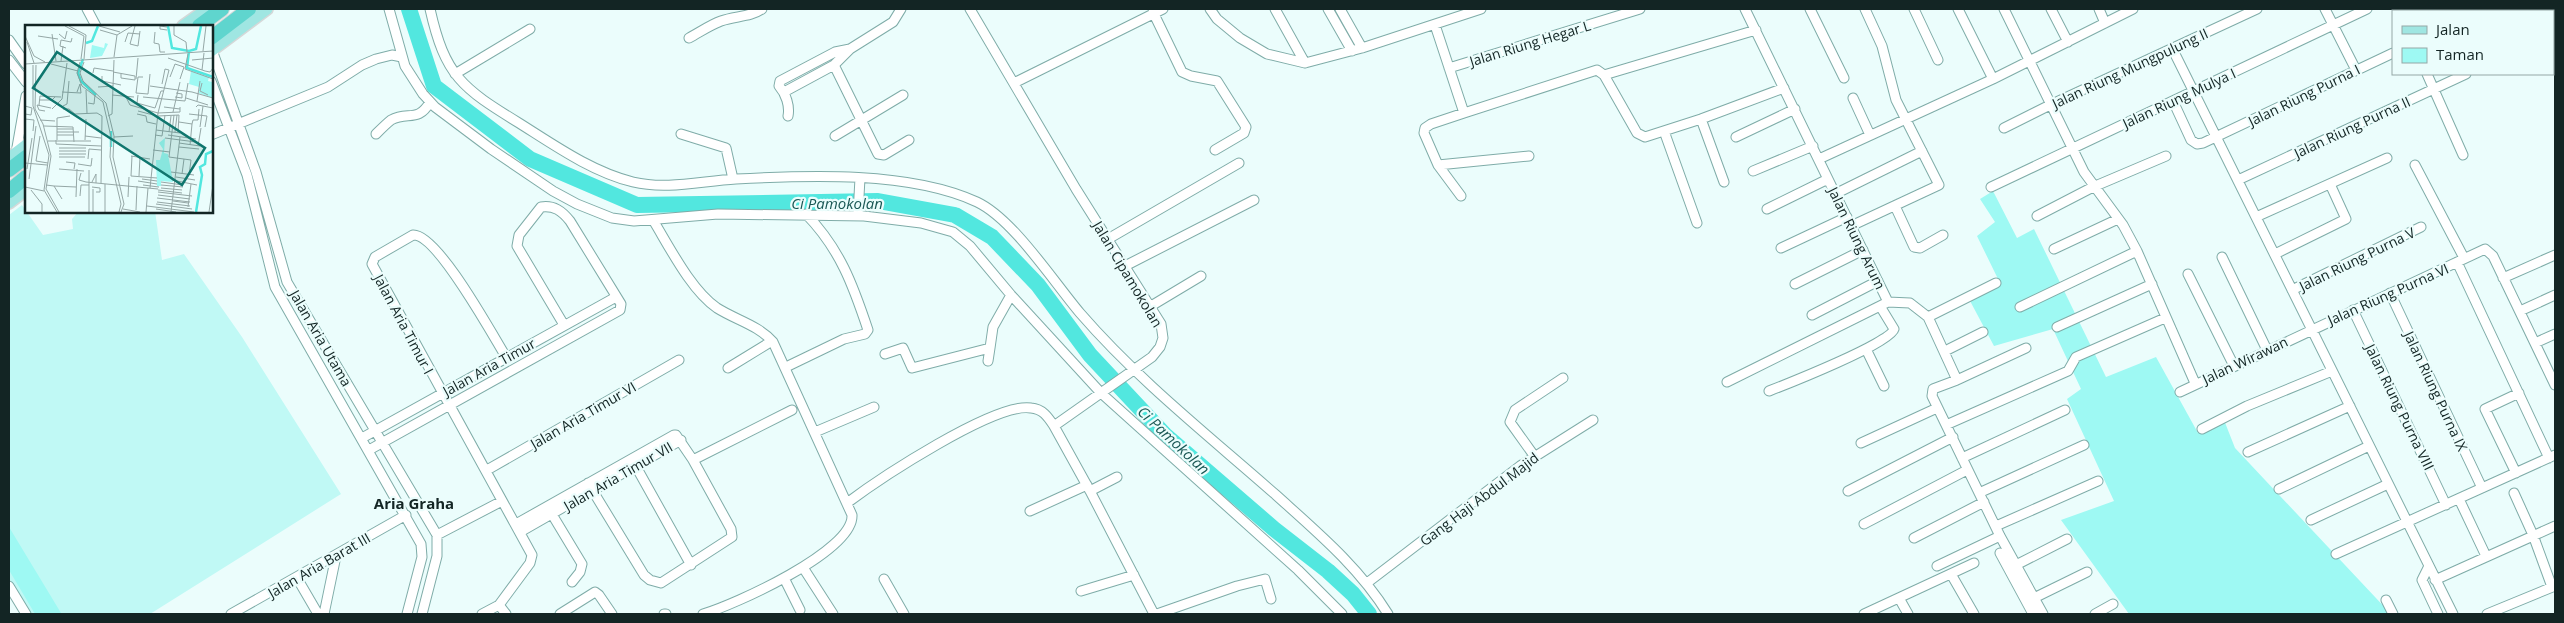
<svg xmlns="http://www.w3.org/2000/svg" width="2564" height="623" font-family="'Open Sans',sans-serif">
  <style>
    .built { fill: #c0f9f5 }
    .green { fill: #9ef9f3 }
    .lines { fill: none; stroke-linecap: round; stroke-linejoin: round }
    .river { stroke: #52e7df; stroke-width: 16 }
    .minor-casing { stroke: #7faca8; stroke-width: 11 }
    .major-casing { stroke: #d5d8d8; stroke-width: 14 }
    .highway-casing { stroke: #d5d8d8; stroke-width: 16 }
    .minor { stroke: #fff; stroke-width: 9 }
    .major { stroke: #9fe6e2; stroke-width: 11 }
    .highway { stroke: #5fd5ce; stroke-width: 14 }
    .labels { text-anchor: middle; dominant-baseline: central; stroke-width: 4.5; stroke-linejoin: round; paint-order: stroke }
    .street-label { font-size: 14px; fill: #132524; stroke: #ebfdfc }
    .water-label { font-size: 15px; font-style: italic; fill: #195754; stroke: #ebfdfc }
    .neighbourhood-label { font-size: 15px; font-weight: bold; fill: #132524; stroke: #ebfdfc }
    .inset-river { fill: none; stroke: #52e7df; stroke-width: 2.5 }
    .inset-road { fill: none; stroke: #95a7a6; stroke-width: 1 }
    .view { fill: #0f766e; fill-opacity: 0.15; stroke: #0f766e; stroke-width: 2.5 }
    .inset-edge { fill: none; stroke: #132524; stroke-width: 2.5 }
  </style>
  <rect width="100%" height="100%" fill="#ebfdfc"/>
  <path class="built" d="M22 205 43 235 73 229 72 219 79 211H138L140 214 155 211 162 260 184 254 242 337 341 494 150 614H30L9 578V215Z"/>
  <path class="green" d="M1993 191 2017 238 2034 229 2106 377 2156 357 2198 433 2224 420 2235 448 2391 614H2129L2061 520 2114 501 2067 399 2081 389 2053 329 1994 346 1969 299 2000 283 1977 236 1995 222 1980 199Z
    M9 527 61 613 59 614H35L9 570Z"/>
  <g class="lines">
    <path class="river" d="M409 9 434 86 530 159 637 205 878 201 955 215 992 237 1038 285 1090 355 1165 435 1274 529 1328 571 1353 594 1369 614"/>
    <g class="minor-casing">
      <path id="minor" d="M87 9 96 26
        M389 9 405 66 423 94 435 107 491 149 553 191 577 204 612 218 634 221 718 214 864 216 921 223 953 232 970 246 1011 295 1101 393 1298 570 1342 614
        M430 9C445 76 462 88 519 123 554 145 592 172 633 182 667 190 701 181 736 179 808 175 910 171 977 202 1013 219 1053 281 1080 313 1138 380 1209 436 1276 495 1317 532 1359 567 1388 614
        M970 9 1076 189 1161 324 1163 338 1160 347 1152 357 1054 426
        M1210 9 1217 19 1240 38 1267 54 1305 63 1362 48 1481 9
        M1275 9 1305 63
        M1328 9 1352 51
        M1340 9 1362 48
        M1745 9 1888 302 1910 303 1928 317 1957 380 1933 389 1932 396 2000 536 2043 614
        M1810 9 1844 78
        M1914 9 1938 60
        M1958 9 1993 79
        M2004 9 2084 172 2123 225 2137 251 2195 383
        M2051 9 2068 42
        M2099 9 2105 23
        M2325 9 2356 70
        M2413 9 2414 11
        M2458 9 2459 11
        M1153 12 1182 72 1191 76 1217 81 1246 127 1244 133 1215 150
        M1435 25 1464 113 1431 124 1425 128 1424 133 1438 165 1461 196
        M689 38C700 32 710 25 721 21 735 16 751 17 762 9
        M9 40 26 64
        M2172 48 2453 614
        M212 50 256 172 287 282 437 535V556L422 614
        M9 60 26 82
        M834 65 878 154 884 155 909 140
        M1449 68 1640 9
        M455 74 530 29
        M2427 74 2463 155
        M1604 75 1756 30
        M211 81 247 175 275 287 421 544 422 557 407 614
        M1014 83 1163 9
        M784 92 834 65 850 49 893 22 901 9
        M1853 98 1870 135
        M2173 101 2191 140 2197 144 2203 143 2393 53
        M1464 113 1597 70 1604 75 1637 133 1645 137 1701 119 1784 88
        M788 116C790 106 786 94 779 86L780 81 835 52 850 49
        M1701 119 1724 182
        M2004 128 2050 105 2257 9
        M1664 131 1697 223
        M376 134C381 129 386 124 391 120 408 111 418 123 430 102
        M681 134 726 148 733 179
        M211 135 328 87 362 65 376 59 392 55 402 57
        M835 136 903 95
        M1736 137 1795 109
        M16 153 26 96
        M1819 159 1993 79 2133 9
        M1438 165 1529 156
        M2415 165 2464 258
        M1753 171 1813 146
        M2238 180 2466 74
        M1991 187 2367 9
        M1835 194 1922 151
        M1895 206 1914 247 1920 248 1943 235
        M1767 209 1828 179
        M858 215 860 178
        M2037 216 2093 187 2166 156
        M2256 217 2387 158
        M653 220C670 248 691 290 717 308 736 320 758 325 773 342L852 515C854 551 734 605 703 614
        M1851 226 1939 185 1896 100 1882 46 1865 9
        M1108 239 1239 163
        M1781 248 1847 217
        M2054 249 2118 219
        M2275 254 2346 219 2330 184
        M2222 257 2267 350
        M2457 262 2549 458
        M1125 266 1254 200
        M2188 274 2234 366
        M2503 278 2555 255
        M1795 284 1863 250
        M2292 290 2421 227
        M2390 293 2482 488
        M1151 306 1201 276
        M2020 307 2137 251
        M2353 310 2446 505
        M2520 311 2555 295
        M1812 315 1878 281
        M1928 317 1996 283
        M2057 327 2152 284
        M2535 343 2555 334
        M1866 349 1884 386
        M1945 351 1983 332
        M885 354 903 348 912 368 990 348 993 327 1011 295
        M988 361 990 348
        M786 367 844 339 865 334 868 330C853 285 840 249 806 214
        M728 368 772 341
        M1957 380 2026 348
        M1727 382 1888 302
        M1769 391C1787 384 1891 343 1894 329L1880 306
        M2180 392 2485 249 2493 256 2555 385
        M1946 425 2068 371 2076 357 2165 318
        M2202 429 2247 406 2332 371
        M815 432 874 407
        M362 438 616 297
        M1861 443 1937 408
        M369 450 620 310 621 304 570 221C562 211 554 205 541 207L519 235 517 246 564 325
        M2248 452 2350 406
        M1535 457 1510 422 1515 410 1563 378
        M1962 458 2065 410
        M693 460 792 410
        M634 463 691 565
        M487 470 679 360
        M2516 473 2485 409 2519 393
        M2279 489 2369 446
        M1090 491 1117 477
        M1848 491 1953 437
        M1979 493 2084 445
        M2514 493 2533 535 2552 587
        M2459 499 2486 556
        M847 503C879 479 995 402 1031 408 1043 409 1048 417 1054 426L1090 491 1154 614
        M550 511 582 564 580 572 572 582
        M1030 511 1087 485
        M2311 520 2388 484
        M516 524 674 435H676L693 460 731 529 732 537 661 583 650 580 644 575 588 483
        M1864 524 1967 470
        M1996 526 2098 481
        M520 532 681 440
        M437 535 502 501
        M1914 538 1984 502
        M2000 553 2033 614
        M2336 554 2555 455
        M2016 565 2067 539
        M1937 566 2000 536
        M2429 566 2422 580 2438 614
        M804 569 833 614
        M1951 574 1974 614
        M297 578 318 614
        M784 578 800 610
        M884 579 904 614
        M2435 580 2555 526
        M1367 583 1520 466 1593 420
        M9 586 26 614
        M1081 591 1134 575
        M1899 598 1908 614
        M2034 598 2087 572
        M2386 600 2393 614
        M499 605 506 614
        M231 614 406 515
        M324 614 336 556
        M482 614 499 605 530 563 532 555 372 264 375 257 413 235C437 233 493 336 506 357
        M560 614 595 592 599 595 612 614
        M664 614H666
        M1157 614 1237 586 1265 579 1271 599
        M1864 614 1974 563
        M2095 614 2113 604
        M2487 614 2555 586"/>
    </g>
    <g class="major-casing">
      <path id="major" d="M183 26 207 9
        M211 51 267 9
        M9 158 26 145
        M9 203 26 190"/>
    </g>
    <g class="highway-casing">
      <path id="highway" d="M199 26 222 9
        M211 38 249 9
        M9 170 26 157
        M9 191 26 177"/>
    </g>
    <use href="#minor" class="minor"/>
    <use href="#major" class="major"/>
    <use href="#highway" class="highway"/>
  </g>
  <g class="labels">
    <g class="street-label">
      <text transform="translate(1530 43) rotate(-17)">Jalan Riung Hegar L</text>
      <text transform="translate(2130 68) rotate(-25)">Jalan Riung Mungpulung II</text>
      <text transform="translate(2304 95) rotate(-26)">Jalan Riung Purna I</text>
      <text transform="translate(2179 98) rotate(-25)">Jalan Riung Mulya I</text>
      <text transform="translate(2352 127) rotate(-25)">Jalan Riung Purna II</text>
      <text transform="translate(1857 238) rotate(64)">Jalan Riung Arum</text>
      <text transform="translate(2357 259) rotate(-26)">Jalan Riung Purna V</text>
      <text transform="translate(1128 274) rotate(59)">Jalan Cipamokolan</text>
      <text transform="translate(2388 294) rotate(-24)">Jalan Riung Purna VI</text>
      <text transform="translate(404 324) rotate(62)">Jalan Aria Timur I</text>
      <text transform="translate(321 338) rotate(60)">Jalan Aria Utama</text>
      <text transform="translate(2245 360) rotate(-25)">Jalan Wirawan</text>
      <text transform="translate(489 367) rotate(-29)">Jalan Aria Timur</text>
      <text transform="translate(2436 391) rotate(65)">Jalan Riung Purna IX</text>
      <text transform="translate(2400 407) rotate(64)">Jalan Riung Purna VIII</text>
      <text transform="translate(583 415) rotate(-30)">Jalan Aria Timur VI</text>
      <text transform="translate(618 476) rotate(-30)">Jalan Aria Timur VII</text>
      <text transform="translate(1479 499) rotate(-37)">Gang Haji Abdul Majid</text>
      <text transform="translate(319 565) rotate(-30)">Jalan Aria Barat III</text>
    </g>
    <g class="water-label">
      <text x="837" y="203">Ci Pamokolan</text>
      <text transform="translate(1174 440) rotate(43)">Ci Pamokolan</text>
    </g>
    <g class="neighbourhood-label">
      <text x="414" y="503">Aria Graha</text>
    </g>
  </g>
  <g transform="translate(25 25)">
    <rect width="188" height="188" fill="#ebfdfc"/>
    <path d="M80 18 83 19 77 31 65 33 67 20 79 23ZM161 44 184 52 183 56 187 57V73L174 68V62L164 59 166 46ZM140 113 139 128 143 129 148 157 136 156V161H132L131 135H135L138 124 134 118Z" fill="#9ef9f3"/>
    <path class="inset-river" d="M143 1 147 23 164 26 171 24 176 1M61 18 67 16 73 1M164 26 162 43 188 52M58 34 53 48 56 56 71 70M86 106V122M171 187 177 150 175 142 180 139 181 129 188 126"/>
    <path class="inset-road" d="M40 1 59 11 56 34M44 1 61 10 59 34M74 1 95 7M110 1 105 19 113 21 115 6M149 1V10L161 17 162 27M142 2 135 1V4L142 5M75 5 92 10M130 7 129 18 134 19 135 27H140M27 9 31 36M34 9 40 14 42 6M0 11 9 31 20 37M13 11 33 14M2 17 9 38M100 17 103 8 115 9M41 23 35 21 36 15 46 17 47 13M178 26 181 1M163 29 160 44 188 54M89 32 92 10 107 1M143 33 180 46 185 47 188 43M167 35 188 33M36 36 38 21M55 37 52 48 57 61 78 77 86 112 85 132 96 179 94 187M59 37 55 48 58 56 81 78 89 111 88 132 99 179 96 187M0 39 188 26M26 39 53 46M8 40V81L24 130 19 165 32 187M11 40 10 84 18 99 26 131 21 164 34 187M177 45 179 28M88 47 110 51V55L96 53V49M68 48 69 43 88 46M77 51V56L96 60M118 52H113L111 68 123 69 125 49M145 52 150 39 159 42 155 54M111 54 113 33M177 58 175 66 183 70M125 61 167 67M73 62 88 61M61 65 62 88M37 67 56 68 55 59 52 67M167 67 188 73M87 70 109 72M113 70 112 78 130 83 136 66H139M101 72 105 80 133 88 155 87V82M118 72 160 76 163 58M150 72 157 73V69L151 68M161 73 183 80M14 75H27L30 72M172 76 175 56M63 78 69 79 70 70M14 80 15 71 36 72M0 81 7 83 6 90 0 89M38 81 42 79 44 56M139 82 155 84M171 82 173 80 188 83M27 84 37 74 42 38M38 84H44L50 89 72 88 77 91M20 86 14 85 12 80 26 83M113 86 132 91M148 87 155 57M112 89 121 91 122 97 131 99M164 89 182 91 180 102M83 91 87 89 89 35M133 91 154 90 153 108M0 94 9 95 8 106M15 95 30 96M154 97 167 99 165 120M167 99 168 95H173L174 84M19 101 48 102M48 102 49 117M175 102 178 81M32 104H48M131 105 155 108M32 107H54M144 107 146 91M150 107 152 90M32 110H48M130 110 137 111 140 90M143 110 171 114M15 111 11 136 23 138M60 111 76 113M89 112 108 111M140 113 171 117M31 115V119L76 121M32 115V93L45 91M60 115 61 94M23 116H66M154 118 175 121M173 121 176 103M154 122 174 124M34 123H61M128 125 145 127M34 126H61M34 129H61M106 131 125 134M107 131 106 151 132 153M34 132H60M144 132 149 90M144 132 166 135 164 150M63 134 64 124 76 125M41 137 50 138 49 144M0 138 22 140M53 139 66 141 67 133M2 144 7 113M34 144 59 146M146 147 169 150M56 148 54 155 61 157 133 164M157 149 159 134M114 151 115 132M147 152V155L172 160M151 152 170 155M4 154 11 101M117 154 132 156M113 156 132 159M67 157 71 149V158M136 157 158 160M76 158 77 91M21 160 29 161 37 174M118 160 134 162M136 160 158 162M29 161 51 162M0 162 19 166M67 162 75 163V167H71M125 163 133 88 144 45 140 44 137 59M136 163 157 165M6 165 17 179V187M133 165 157 168M133 167 167 171M133 170 165 174M55 171 56 160H64M51 172 52 144M103 172 104 152M132 173 165 177M148 176 163 178M132 177 165 181M131 179 167 184M122 181 169 187M163 182 166 159M98 184 115 187M131 184 151 187M111 185 112 161M64 187V145M68 187V164M80 187V159M121 187 123 163M146 187 155 112M184 187 188 160"/>
    <path class="view" d="M32 27 180 123 157 160 8 63Z"/>
    <rect width="188" height="188" class="inset-edge"/>
  </g>
  <rect width="2564" height="623" fill="none" stroke="#132524" stroke-width="20"/>
  <rect x="2392" y="10" width="162" height="65" fill="#ebfdfc" stroke="#95a7a6"/>
  <rect x="2402" y="26" width="25" height="8" fill="#9fe6e2" stroke="#95a7a6"/>
  <text x="2436" y="35" font-size="15" fill="#132524">Jalan</text>
  <rect x="2402" y="48" width="25" height="15" fill="#9ef9f3" stroke="#95a7a6"/>
  <text x="2436" y="60" font-size="15" fill="#132524">Taman</text>
</svg>
